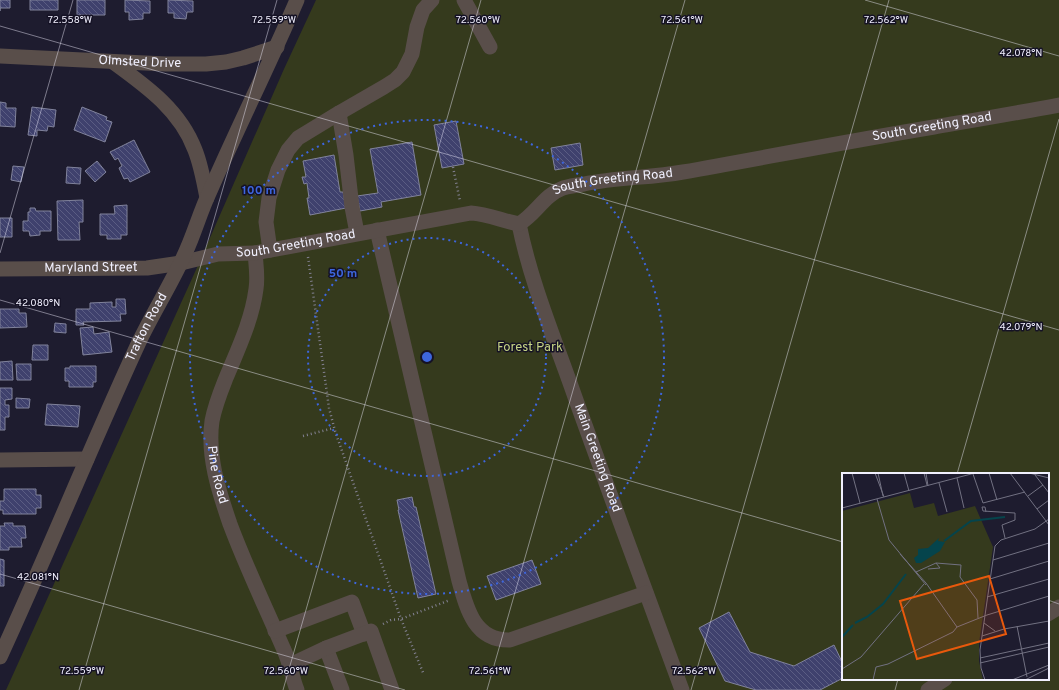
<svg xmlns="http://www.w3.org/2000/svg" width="1059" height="690" font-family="Overpass,sans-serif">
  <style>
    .green { fill: #353a1d; fill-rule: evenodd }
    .building { fill: url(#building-back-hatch); stroke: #81839c }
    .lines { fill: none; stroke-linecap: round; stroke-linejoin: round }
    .path { stroke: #838192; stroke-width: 2.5; stroke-dasharray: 1 3; stroke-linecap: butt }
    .minor { stroke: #594e4a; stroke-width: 15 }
    .ticks { fill: none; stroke: #f1f0fe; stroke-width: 1; stroke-opacity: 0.45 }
    .ring { fill: none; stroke: #3d66de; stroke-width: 2; stroke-dasharray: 2 4 }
    .labels { text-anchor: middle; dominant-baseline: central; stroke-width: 3; stroke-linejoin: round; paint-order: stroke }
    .street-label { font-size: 13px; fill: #f1f0fe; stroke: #151225 }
    .park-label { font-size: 13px; fill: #c5d384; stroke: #151225 }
    .inset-river { fill: none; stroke: #05444c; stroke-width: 2 }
    .inset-road { fill: none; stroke: #727182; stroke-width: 1 }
    .view { fill: #e8590c; fill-opacity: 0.15; stroke: #e8590c; stroke-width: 2 }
    .inset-edge { fill: none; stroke: #f1f0fe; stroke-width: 2 }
    .ticks-label { font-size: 10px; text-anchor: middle; fill: #f1f0fe; stroke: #151225; stroke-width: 3; stroke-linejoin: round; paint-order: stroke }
    .centre { fill: #3d66de; stroke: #151225; stroke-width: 2 }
    .ring-label { font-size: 12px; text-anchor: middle; font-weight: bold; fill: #3d66de; stroke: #151225; stroke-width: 3; stroke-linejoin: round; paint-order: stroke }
  </style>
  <defs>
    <pattern id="building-back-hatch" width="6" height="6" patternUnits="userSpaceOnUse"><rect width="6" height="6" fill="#3f416d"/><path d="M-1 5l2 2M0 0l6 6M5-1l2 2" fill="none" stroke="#5b5d83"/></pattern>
  </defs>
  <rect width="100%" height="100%" fill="#1e1c2f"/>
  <path class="green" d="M316 0H1059V690H6L195 272 284 69ZM843 474H1048V679H843Z"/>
  <path class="building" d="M0 0H10V8H0V11Z
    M30 0H58V10H30Z
    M77 0H105V15H77Z
    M125 0 150 1V13H143V19L129 20V12H125Z
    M168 0 193 1V12H187L186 19 174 18V13H168Z
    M0 102 6 103V108H16L15 127 0 126Z
    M32 107 56 110 54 127 48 126 47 131 37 130V136L28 135Z
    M82 107 107 117 106 120 112 122 105 142 74 130Z
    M456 121 464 164 442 168 434 125Z
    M134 140 150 172 130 182 128 178 124 179 119 168 122 166 118 158 115 160 110 152Z
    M412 142 421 195 381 202 382 207 360 211 357 196 378 193 370 149Z
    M580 143 583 165 555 170 551 148Z
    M334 155 340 192H343L346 208 310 215 307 198H309L307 183 304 184 302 177H306L303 161Z
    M97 161 106 172 95 182 85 171Z
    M13 166 24 167 21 182 11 180Z
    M67 167 81 168 80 184 66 183Z
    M83 200V222H79L80 240H58L57 201Z
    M127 205V235H121V239H107V235H100V214H115L114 206Z
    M30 208H35L36 211H51V231H40V235L30 236 29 231H23V221H28V212H30Z
    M0 218H12V237H0Z
    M116 299H125L126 314H120L121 321 83 322 84 325H76V309H90V303L112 302V307H116Z
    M0 309H19V313H26L27 327 0 328Z
    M55 323 66 324V333L54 332Z
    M93 327 94 334 109 332 112 352 83 355 80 328Z
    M33 345H48V360H32Z
    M12 361 13 380H0V362Z
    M16 364H31V380H17Z
    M70 366H96V382H93V387H69V381H65V368H70Z
    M0 388H12V399L5 400V405H9V417H5V430H0Z
    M16 398 30 399 29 408H16Z
    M47 404 80 406 78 427 45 425Z
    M4 489H36V495H41V508H36V514H3V510H0V501H4Z
    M412 497 414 507H416L436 594 418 598 398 510H399L397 500Z
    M4 523H13V526H25L26 538H21L22 547H9V550H0V526H5Z
    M0 559 4 560V586H0Z
    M532 560 541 584 496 600 487 576Z
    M729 612 750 652 794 666 834 645 843 664V678L820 690H756L725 681 699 628Z"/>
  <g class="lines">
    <path class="path" d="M453 167 460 201
      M308 257 329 408 335 431 401 619 424 675
      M303 436 334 428
      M383 624 391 620 401 619 450 600"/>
    <g class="minor">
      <path d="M464 0 490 47"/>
      <path id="s1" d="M0 56 166 64H206L226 62 243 58 277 47"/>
      <path d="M113 62C146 86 180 110 195 150 201 165 204 182 207 198"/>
      <path d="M339 113 346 155 352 207 357 233"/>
      <path id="s2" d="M519 224C531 284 556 342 576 400 611 497 646 593 682 690"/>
      <path d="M377 230 459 581C467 610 475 641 510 640L646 593"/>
      <path d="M270 250 266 222 269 198 278 170 288 150 298 138 339 113 384 87 395 80 403 72 412 54 417 27 423 10 432 0"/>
      <path id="s3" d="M255 253C256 265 258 277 256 289 252 320 238 349 226 378 220 393 215 405 212 421 207 456 219 492 230 524 246 567 266 608 284 650 290 663 292 677 297 690"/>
      <path id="s4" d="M0 269 147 268 181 263 218 254 255 253 471 213C488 214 503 221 519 224 536 214 544 195 563 188 570 186 577 185 584 184 617 177 650 178 683 172 767 157 850 141 934 127 975 120 1017 113 1059 105"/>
      <path d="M0 460 87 459"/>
      <path d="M1048 614 1059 607"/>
      <path d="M275 631 352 602 364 634"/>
      <path d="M326 648 342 690"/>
      <path id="s5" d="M0 657C48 553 91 446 139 342 152 315 168 289 181 262 193 239 199 214 210 191 238 127 269 65 297 0"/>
      <path d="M290 665 326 648 371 631 392 690"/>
      <path d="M928 690 945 679"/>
    </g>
  </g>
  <path class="ticks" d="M865 0 1059 56M0 26 1059 330M0 253 73 0M0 300 843 542M957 474 1059 119M0 574 405 690M1048 600 1059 604M79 690 277 0M283 690 481 0M487 690 685 0M691 690 889 0M895 690 898 679"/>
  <g class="ring">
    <circle cx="427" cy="357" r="119"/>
    <circle cx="427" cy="357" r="237"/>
  </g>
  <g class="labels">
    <g class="street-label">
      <text stroke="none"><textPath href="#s1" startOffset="140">Olmsted Drive</textPath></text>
      <text stroke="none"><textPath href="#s4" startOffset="957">South Greeting Road</textPath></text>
      <text stroke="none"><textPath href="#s4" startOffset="633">South Greeting Road</textPath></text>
      <text stroke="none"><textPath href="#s4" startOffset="298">South Greeting Road</textPath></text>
      <text stroke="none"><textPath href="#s4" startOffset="91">Maryland Street</textPath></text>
      <text stroke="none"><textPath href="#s5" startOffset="361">Trafton Road</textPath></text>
      <text stroke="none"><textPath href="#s2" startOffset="247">Main Greeting Road</textPath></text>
      <text stroke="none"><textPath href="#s3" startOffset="230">Pine Road</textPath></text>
    </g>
    <g class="park-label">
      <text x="530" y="348">Forest Park</text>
    </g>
  </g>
  <g transform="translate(842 473)">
    <rect width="207" height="207" fill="#1e1c2f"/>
    <path d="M68 20 72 35 92 30 96 43 133 33 151 74 137 170V188L141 207H0V38Z" fill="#353a1d"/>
    <path d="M97 65 96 68 103 69 98 78 79 90H74L72 85 76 82V76L86 75Z" fill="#05444c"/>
    <path class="inset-river" d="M102 68 129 48 163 44M13 150 25 144 41 131 64 101M0 164 11 152"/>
    <path class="inset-road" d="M10 0 18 30M33 0 42 24M36 0 41 23M62 0 67 18M82 0 85 12M84 0 86 13M147 0 155 27M168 0 207 52M187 0 207 5M131 1 141 30 183 19M193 2 207 20M115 5 122 35M97 10 105 39M186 23 201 12M35 26 47 67 84 112M0 35 133 0M195 36 207 27M144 39 143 34H140L141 38 173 40V47L160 52 163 65M58 81 84 110 115 154M151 87 207 70M94 90 119 92 118 104 135 127 136 145M74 99 94 90 98 95 86 96M148 106 207 88M145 124 207 106M142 150 153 158M175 153 185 204M140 163 162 156 207 148M138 185 207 170M138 190 207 174M0 196 19 184 82 111M31 207 34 194 46 191 111 159 115 154 145 142 207 123M143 207 139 195 138 177 153 73 159 67 193 56 207 46M170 207 207 192M183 207 207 195"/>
    <path class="view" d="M147 103 164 161 75 186 58 128Z"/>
    <rect width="207" height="207" class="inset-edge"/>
  </g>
  <g class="ticks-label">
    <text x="70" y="23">72.558°W</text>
    <text x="274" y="23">72.559°W</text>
    <text x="478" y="23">72.560°W</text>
    <text x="682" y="23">72.561°W</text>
    <text x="886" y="23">72.562°W</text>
    <text x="1021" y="56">42.078°N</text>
    <text x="38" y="306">42.080°N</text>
    <text x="1021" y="330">42.079°N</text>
    <text x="38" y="580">42.081°N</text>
    <text x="82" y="674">72.559°W</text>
    <text x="286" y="674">72.560°W</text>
    <text x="490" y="674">72.561°W</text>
    <text x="694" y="674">72.562°W</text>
  </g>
  <circle cx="427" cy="357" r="6" class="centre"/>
  <g class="ring-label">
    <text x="259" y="194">100 m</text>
    <text x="343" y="277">50 m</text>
  </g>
</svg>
